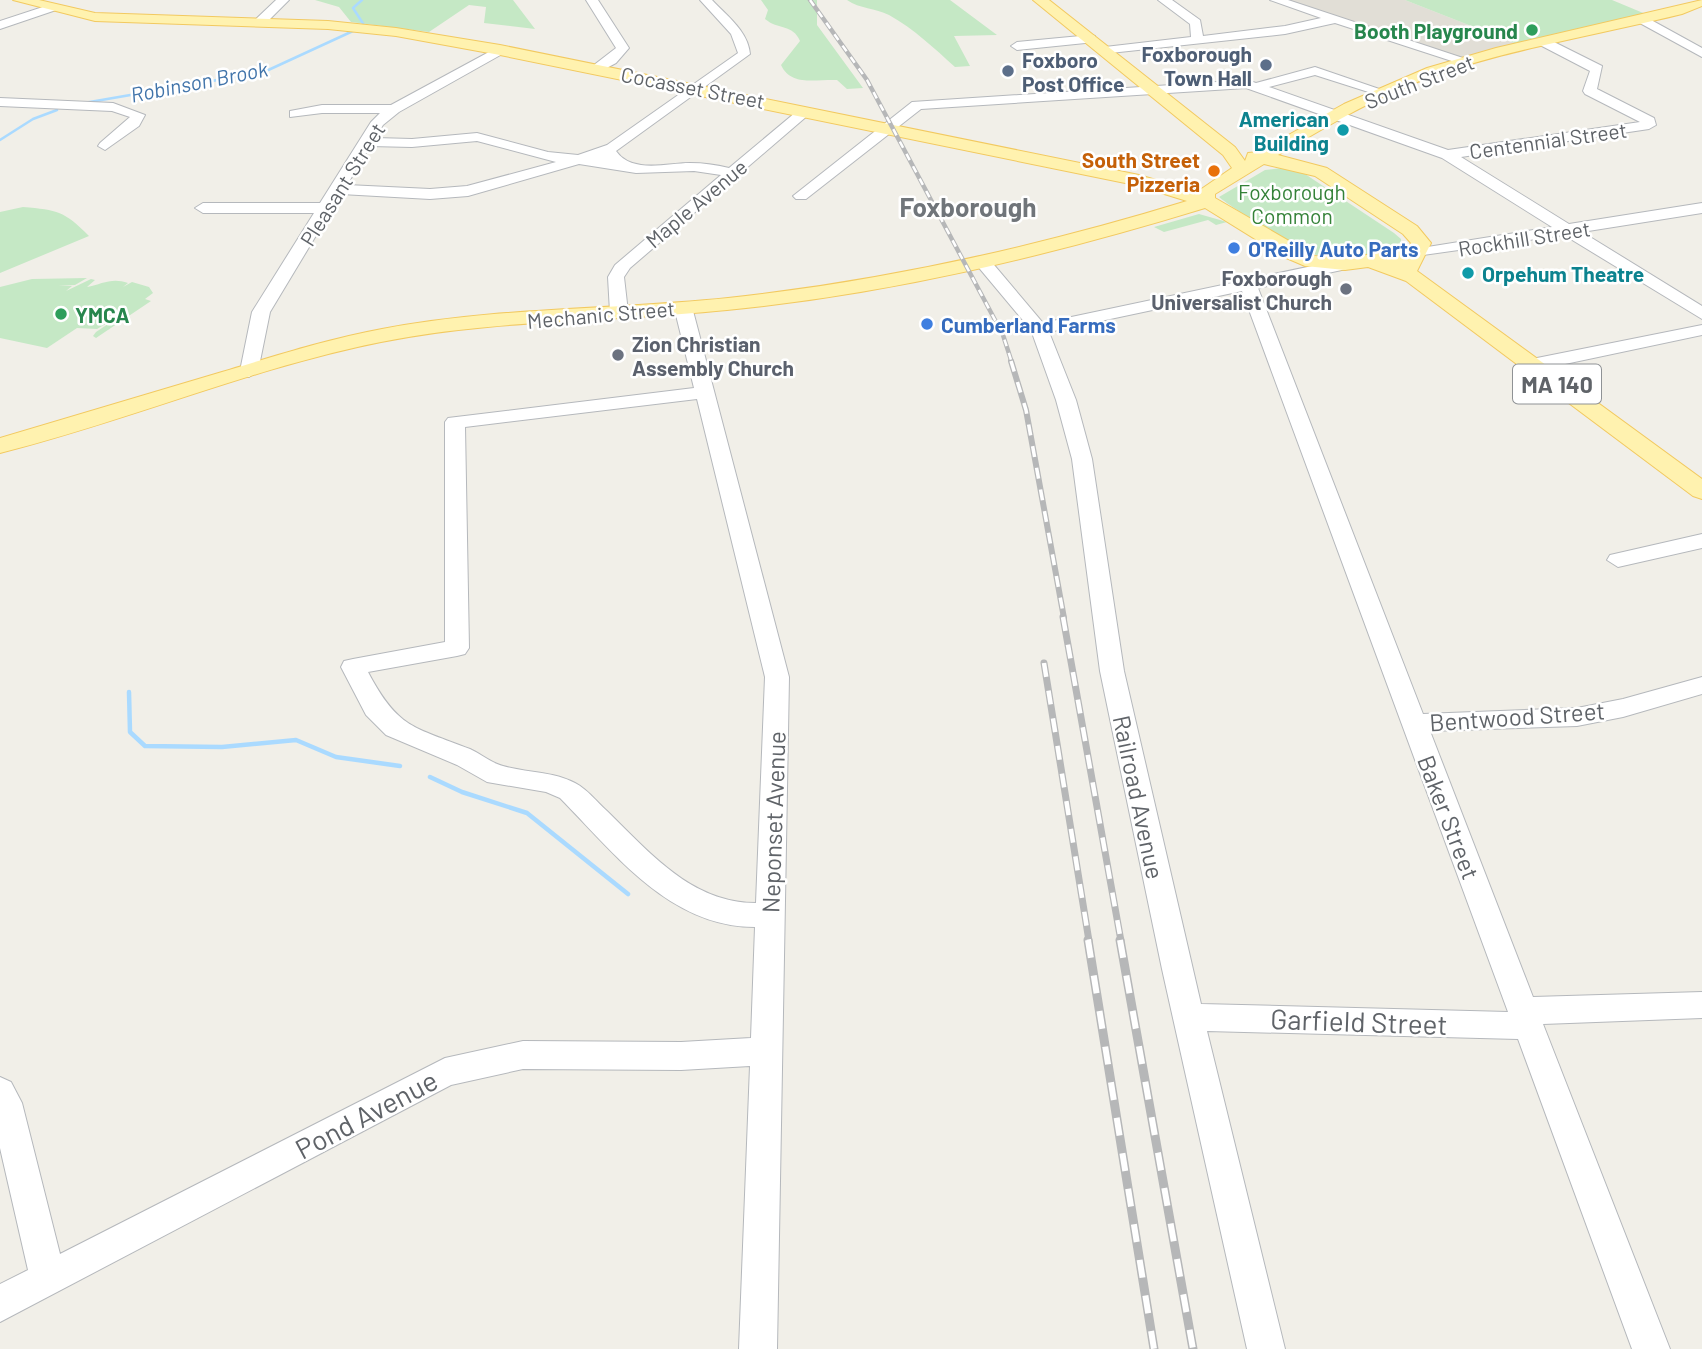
<svg xmlns="http://www.w3.org/2000/svg" width="1702" height="1349" font-family="Barlow,sans-serif">
  <style>
    .education { fill: #e1ded6 }
    .green { fill: #c5e8c5 }
    .lines { fill: none; stroke-linecap: round; stroke-linejoin: round }
    .stream-far1 { stroke: #aadaff; stroke-width: 2.5 }
    .stream { stroke: #aadaff; stroke-width: 4.5 }
    .minor-casing { stroke: #b5b8bc; stroke-width: 2 }
    .major-casing { stroke: #f2c960; stroke-width: 2 }
    .minor { fill: #fff; fill-rule: evenodd }
    .major { fill: #fff2af; fill-rule: evenodd }
    .rail-far3-casing { stroke: #b6b7b8; stroke-width: 4.5 }
    .rail-far2-casing { stroke: #b6b7b8; stroke-width: 6 }
    .rail-far1-casing { stroke: #b6b7b8; stroke-width: 7 }
    .rail-casing { stroke: #b6b7b8; stroke-width: 9 }
    .rail-far3 { stroke: #fff; stroke-width: 2.5; stroke-dasharray: 7; stroke-linecap: butt }
    .rail-far2 { stroke: #fff; stroke-width: 3.5; stroke-dasharray: 11; stroke-linecap: butt }
    .rail-far1 { stroke: #fff; stroke-width: 4.5; stroke-dasharray: 14; stroke-linecap: butt }
    .rail { stroke: #fff; stroke-width: 6; stroke-dasharray: 18; stroke-linecap: butt }
    .leisure-dot { fill: #2e9e5b; stroke: #fff; stroke-width: 2.5 }
    .service-dot { fill: #5c6f8a; stroke: #fff; stroke-width: 2.5 }
    .culture-dot { fill: #0f9aa8; stroke: #fff; stroke-width: 2.5 }
    .food-dot { fill: #e8710a; stroke: #fff; stroke-width: 2.5 }
    .shop-dot { fill: #3f7fe0; stroke: #fff; stroke-width: 2.5 }
    .worship-dot { fill: #6b7280; stroke: #fff; stroke-width: 2.5 }
    .labels { text-anchor: middle; dominant-baseline: central; stroke-width: 5; stroke-linejoin: round; paint-order: stroke }
    .far-leisure-label { font-size: 21px; font-weight: bold; fill: #27864d; stroke: #fff; text-anchor: end }
    .far-service-label { font-size: 21px; font-weight: bold; fill: #4e5e75; stroke: #fff; text-anchor: end }
    .far-water-label { font-size: 21px; font-style: italic; fill: #4174aa; stroke: #fff }
    .far-street-label { font-size: 21px; fill: #5f6368; stroke: #fff }
    .far-culture-label { font-size: 21px; font-weight: bold; fill: #0d838f; stroke: #fff; text-anchor: end }
    .far-food-label { font-size: 21px; font-weight: bold; fill: #c56008; stroke: #fff; text-anchor: end }
    .far-park-label { font-size: 21px; fill: #348238; stroke: #fff }
    .far-shop-label { font-size: 21px; font-weight: bold; fill: #366cbe; stroke: #fff; text-anchor: start }
    .far-worship-label { font-size: 21px; font-weight: bold; fill: #5b616d; stroke: #fff; text-anchor: end }
    .shield { fill: #fff; stroke: #8f9295; stroke-width: 2 }
    .shield-label { font-size: 23px; font-weight: bold; fill: #5f6368 }
    .street-label { font-size: 24px; fill: #5f6368; stroke: #fff }
    .far-district-label { font-size: 26px; font-weight: bold; fill: #70757a; stroke: #fff }
    .near-street-label { font-size: 28px; fill: #5f6368; stroke: #fff }
  </style>
  <rect width="100%" height="100%" fill="#f1efe8"/>
  <path class="education" d="M1282 0H1405L1517 44 1463 58Z"/>
  <path class="green" d="M315 0H513L535 29 484 23 486 7 469 5 429 32 351 22 339 7Z
    M761 0H817V25L863 88 847 89 837 80C817 79 791 87 781 65L800 41C793 24 778 30 765 19L768 10Z
    M847 0H950L997 35 954 36 970 66 955 67C934 48 914 29 889 15 875 8 860 9 847 0Z
    M1405 0H1612L1648 15 1517 44Z
    M1282 168 1305 174 1394 233 1401 239V245C1384 259 1343 261 1322 257 1306 254 1233 209 1219 197L1265 170Z
    M23 207C58 210 64 211 89 236L0 273V212Z
    M1199 214 1227 222 1216 225 1208 220 1164 232 1154 227Z
    M87 278 75 285 58 286H72L66 291 91 279 95 280 87 287C102 284 112 277 128 283L123 287 132 282 149 287 153 293 145 299 151 301 96 338 93 336 96 332 126 312 97 329 77 328 47 348 0 338V287L32 279Z"/>
  <g class="lines">
    <path class="stream-far1" d="M362 0 353 8 364 25
      M84 103 264 72 353 31
      M0 140 33 119 57 110"/>
    <path class="stream" d="M129 692 130 732 145 746 222 747 296 740 336 757 400 766
      M430 777 462 792 527 813 628 894"/>
    <g class="minor-casing">
      <path id="minor" d="M276 0H289L264 25H256V19Z
        M586 0H598L629 48 616 63 599 72 594 71V65L616 48Z
        M700 0H712C727 16 748 31 750 54L616 151C632 174 667 163 690 163 704 163 717 165 729 168L802 107 814 110 630 268 624 277 628 312 625 316 619 317 610 312 608 277 615 265 721 175 694 171 636 173 579 164 468 196 430 199 341 194 270 312 258 371 249 377 242 375 240 371 252 312 314 213H203L195 208 203 203H320L371 122 380 113H322L290 117V111L322 105H391L500 46 506 50 504 53 399 112 383 125 375 138 412 139 477 133 548 152 578 155 607 145 738 53 731 34ZM477 141 556 162 467 186 430 189 347 185 370 146 412 147Z
        M1158 0H1172L1200 20 1203 36 1285 26 1321 18 1270 0H1288L1472 61 1461 64 1335 23 1285 34 1101 54V48L1105 47 1191 37 1190 24Z
        M52 4 58 8 56 10 0 29V21Z
        M1642 15 1702 48V57L1638 22 1636 19Z
        M1091 35 1095 36V42L1017 50 1011 46 1017 42Z
        M1540 39H1548L1602 66 1597 89 1654 118 1656 125 1649 129 1461 157 1569 224 1702 203V213L1582 232 1702 306V319L1564 235 1409 257V251L1415 249 1552 227 1442 158 1246 88 921 109 806 199H796L793 196 912 102 1247 80 1256 83 1315 67 1388 92 1381 96 1315 75 1269 87 1448 150 1640 122 1585 94 1583 91 1590 71 1540 45Z
        M0 98 113 103 145 115 139 126 105 150 98 146 100 143 130 117 112 111 0 106Z
        M983 258 989 259 1043 323 1345 259 1351 260V268L1258 288 1423 714 1577 708 1623 699 1702 677V694L1623 717 1577 726 1430 731 1533 997 1702 992V1018L1543 1024 1670 1349H1632L1518 1039 1207 1031 1285 1349H1247L1162 969 1100 671 1072 459 1056 400 1031 330 975 263ZM1242 291 1508 1012 1201 1004 1124 671 1092 459 1076 400 1049 332Z
        M683 302 692 307 789 677 777 1349H739L750 1066 681 1070 523 1069 451 1085 0 1322V1284L28 1270 0 1148V1077L11 1082 22 1103 60 1254 445 1058 523 1041 681 1042 751 1038 755 927C670 927 615 854 560 798L546 792 487 782 457 765 386 735 366 715 341 667 344 661 353 659 445 642V422L448 418 694 388 674 307ZM697 399 765 677 756 903C692 903 650 853 607 811 597 802 587 789 575 783 552 771 527 773 503 766 491 763 481 754 470 749 414 727 398 729 368 672L457 656 465 654 469 648 465 427Z
        M1702 325V335L1532 371 1523 365 1532 359Z
        M1702 534V548L1618 567 1607 560 1610 555Z"/>
    </g>
    <g class="major-casing">
      <path id="major" d="M13 0H39L95 13 328 21 396 28 500 45 1139 175 1197 192 1232 168 1223 155 1033 0H1049L1235 147 1245 161 1248 153 1258 152 1344 104 1427 68 1496 48 1702 0V6L1682 14C1589 37 1493 51 1405 87 1360 106 1319 131 1278 155L1327 168 1417 226 1431 243 1417 271 1702 479V499L1693 496 1406 281 1368 267 1345 270 1305 266 1284 257 1205 208C1048 256 890 294 727 310 612 322 494 319 381 342 251 368 128 421 0 453V438C74 416 148 394 222 372 275 356 328 339 382 329 495 307 613 310 728 298 885 281 1037 247 1187 201L1135 185 500 55 396 36 328 29 95 21ZM1264 164 1315 176 1403 234 1411 243 1408 249 1345 258 1315 256 1215 198V194Z"/>
    </g>
    <use href="#minor" class="minor"/>
    <use href="#major" class="major"/>
    <g class="rail-far3-casing">
      <path id="rail-far3" d="M810 0 867 80 1003 335 1012 363"/>
    </g>
    <g class="rail-far2-casing">
      <path id="rail-far2" d="M1011 361 1026 410 1064 618"/>
    </g>
    <g class="rail-far1-casing">
      <path id="rail-far1" d="M1063 617 1121 941
        M1044 663 1089 941"/>
    </g>
    <g class="rail-casing">
      <path id="rail" d="M1088 940 1154 1349
        M1120 940 1193 1349"/>
    </g>
    <use href="#rail-far3" class="rail-far3"/>
    <use href="#rail-far2" class="rail-far2"/>
    <use href="#rail-far1" class="rail-far1"/>
    <use href="#rail" class="rail"/>
  </g>
  <g class="leisure-dot">
    <circle cx="1532" cy="30" r="7"/>
    <circle cx="61" cy="314" r="7"/>
  </g>
  <g class="service-dot">
    <circle cx="1266" cy="65" r="7"/>
    <circle cx="1008" cy="71" r="7"/>
  </g>
  <g class="culture-dot">
    <circle cx="1343" cy="130" r="7"/>
    <circle cx="1468" cy="273" r="7"/>
  </g>
  <circle class="food-dot" cx="1214" cy="171" r="7"/>
  <g class="shop-dot">
    <circle cx="1234" cy="248" r="7"/>
    <circle cx="927" cy="324" r="7"/>
  </g>
  <g class="worship-dot">
    <circle cx="1346" cy="289" r="7"/>
    <circle cx="618" cy="355" r="7"/>
  </g>
  <g class="labels">
    <g class="far-leisure-label">
      <text x="1518" y="30">Booth Playground</text>
      <text x="75" y="314" text-anchor="start">YMCA</text>
    </g>
    <g class="far-service-label">
      <text x="1252" y="53">Foxborough<tspan x="1252" dy="24">Town Hall</tspan></text>
      <text x="1022" y="59" text-anchor="start">Foxboro<tspan x="1022" dy="24">Post Office</tspan></text>
    </g>
    <g class="far-water-label">
      <text transform="translate(199 81) rotate(-11)">Robinson Brook</text>
    </g>
    <g class="far-street-label">
      <text transform="translate(1419 81) rotate(-21)">South Street</text>
      <text transform="translate(693 87) rotate(11)">Cocasset Street</text>
      <text transform="translate(1548 140) rotate(-8)">Centennial Street</text>
      <text transform="translate(342 184) rotate(-58)">Pleasant Street</text>
      <text transform="translate(696 203) rotate(-40)">Maple Avenue</text>
      <text transform="translate(1524 238) rotate(-9)">Rockhill Street</text>
      <text transform="translate(601 314) rotate(-5)">Mechanic Street</text>
    </g>
    <g class="far-culture-label">
      <text x="1329" y="118">American<tspan x="1329" dy="24">Building</tspan></text>
      <text x="1482" y="273" text-anchor="start">Orpehum Theatre</text>
    </g>
    <g class="far-food-label">
      <text x="1200" y="159">South Street<tspan x="1200" dy="24">Pizzeria</tspan></text>
    </g>
    <g class="far-park-label">
      <text x="1292" y="191">Foxborough<tspan x="1292" dy="24">Common</tspan></text>
    </g>
    <g class="far-shop-label">
      <text x="1248" y="248">O'Reilly Auto Parts</text>
      <text x="941" y="324">Cumberland Farms</text>
    </g>
    <g class="far-worship-label">
      <text x="1332" y="277">Foxborough<tspan x="1332" dy="24">Universalist Church</tspan></text>
      <text x="632" y="343" text-anchor="start">Zion Christian<tspan x="632" dy="24">Assembly Church</tspan></text>
    </g>
    <rect class="shield" x="1513" y="364.5" width="88" height="39" rx="5"/>
    <g class="shield-label">
      <text x="1557" y="384">MA 140</text>
    </g>
    <g class="street-label">
      <text transform="translate(1517 716) rotate(-4)">Bentwood Street</text>
      <text transform="translate(1139 797) rotate(78)">Railroad Avenue</text>
      <text transform="translate(1449 817) rotate(69)">Baker Street</text>
      <text transform="translate(773 822) rotate(-88)">Neponset Avenue</text>
    </g>
    <g class="far-district-label">
      <text x="968" y="206">Foxborough</text>
    </g>
    <g class="near-street-label">
      <text transform="translate(1359 1021) rotate(2)">Garfield Street</text>
      <text transform="translate(366 1114) rotate(-28)">Pond Avenue</text>
    </g>
  </g>
</svg>
